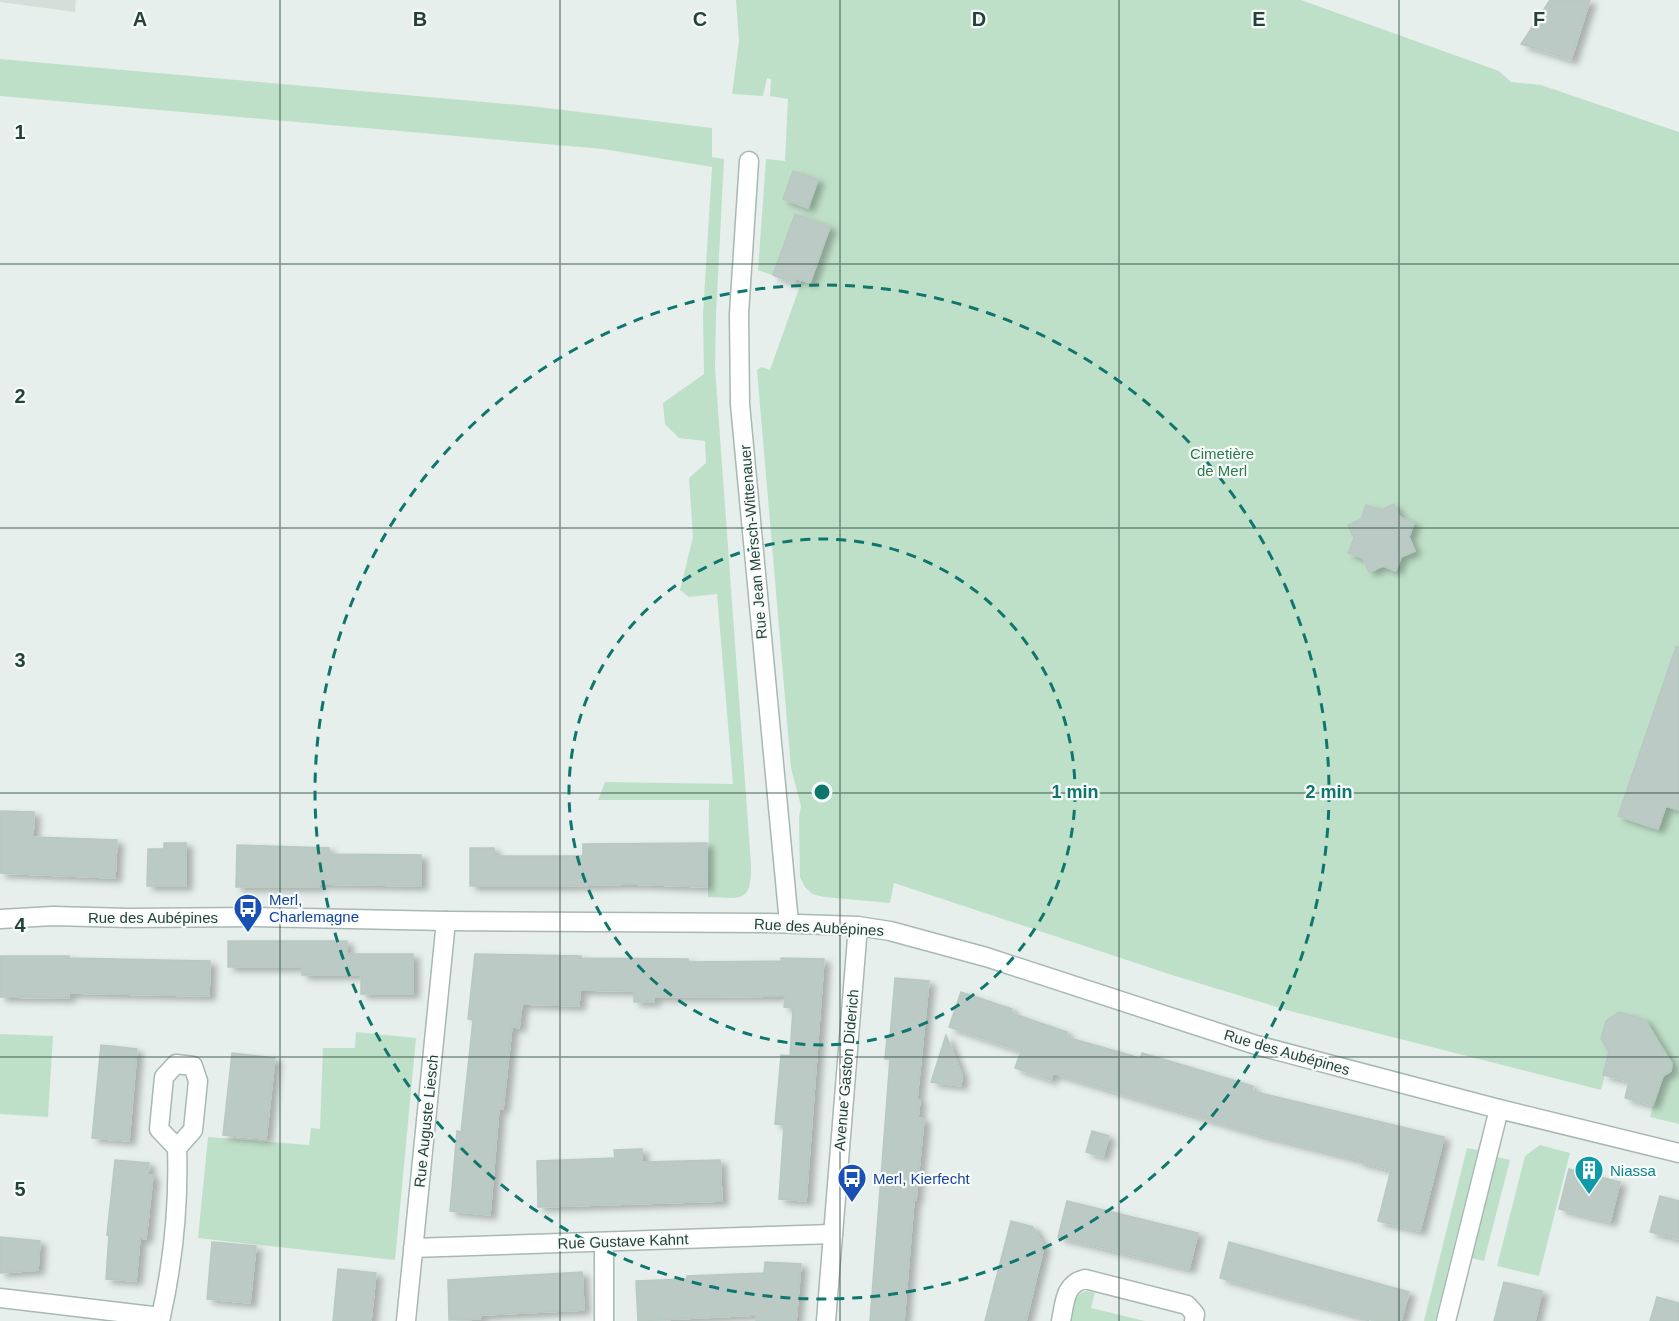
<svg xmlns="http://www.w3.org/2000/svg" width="1679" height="1321" font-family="Helvetica,sans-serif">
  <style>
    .built { fill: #d4dfda }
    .green { fill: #bfe0c8 }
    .building { fill: #bbcac4; stroke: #b8c9c2; stroke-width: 1.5; filter: url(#shadow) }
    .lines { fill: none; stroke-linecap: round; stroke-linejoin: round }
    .minor-casing { stroke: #a8b8b2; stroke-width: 21 }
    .tertiary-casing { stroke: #a8b8b2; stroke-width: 21 }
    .minor { stroke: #fff; stroke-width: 18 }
    .tertiary { stroke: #fff; stroke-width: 18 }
    .grid { fill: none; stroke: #24423a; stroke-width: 1.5; stroke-opacity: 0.55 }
    .ring { fill: none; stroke: #0f766e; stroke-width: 3; stroke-dasharray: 10 8 }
    .labels { text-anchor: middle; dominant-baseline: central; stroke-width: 4.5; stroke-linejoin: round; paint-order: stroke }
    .park-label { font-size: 15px; fill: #2d7a4b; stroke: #f7fbf9 }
    .street-label { font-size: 15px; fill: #24423a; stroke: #f7fbf9 }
    .transit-label { font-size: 15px; fill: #164399; stroke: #f7fbf9; text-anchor: start }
    .culture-label { font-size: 15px; fill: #0d838f; stroke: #f7fbf9; text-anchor: start }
    .grid-label { font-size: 20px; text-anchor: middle; font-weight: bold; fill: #24423a; stroke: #f7fbf9; stroke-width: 4.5; stroke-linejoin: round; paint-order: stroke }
    .centre { fill: #0f766e; stroke: #f7fbf9; stroke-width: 3 }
    .ring-label { font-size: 18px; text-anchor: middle; font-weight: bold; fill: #0f766e; stroke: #f7fbf9; stroke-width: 4.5; stroke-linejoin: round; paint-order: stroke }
  </style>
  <defs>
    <filter id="shadow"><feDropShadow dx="6" dy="4" stdDeviation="3" flood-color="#0004"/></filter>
  </defs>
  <rect width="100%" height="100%" fill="#e6efeb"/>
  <path class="built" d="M0 0H76L75 12 0 2Z"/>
  <path class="green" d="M736 0H1301L1499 71 1511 82 1541 85 1679 132V1124L1650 1117 1653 1105 1625 1098 1629 1081 1605 1075 1601 1090 1290 1011 1172 975 894 883 890 903 824 897 812 894 805 887 800 877 799 817 801 806 791 768 757 370 761 367 770 370 802 280 796 278 794 283 758 270 766 159 785 161 788 99 770 96 771 79 767 78 763 96 732 94 739 41Z
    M0 59 530 106 712 128V157L724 159 716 314 715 368 751 864C752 904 741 898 708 897L709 800H598L605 782 733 784 717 594 689 597 680 590 693 537 689 478 706 463 705 441 679 438 665 424 663 403 704 374 703 314 712 167 603 149 0 96Z
    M356 1032 416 1038 395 1260 198 1238 208 1137 309 1145 311 1128 320 1129 323 1048H355Z
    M0 1034 53 1036 48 1117 0 1114Z
    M1540 1145 1570 1153 1539 1276 1497 1266 1525 1156Z
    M1467 1148 1478 1150 1435 1321H1424Z
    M1497 1157 1510 1160 1484 1261 1471 1258Z
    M1087 1291 1095 1293 1091 1308 1145 1321H1070C1073 1310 1073 1293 1087 1291Z"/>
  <path class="building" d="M1550 0H1590L1571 60 1521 44Z
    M793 171 818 180 808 208 783 199Z
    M795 214 830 227 810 283 796 278 794 283 773 275Z
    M1394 504 1400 517 1414 523 1409 537 1415 551 1401 557 1396 571 1383 566 1369 572 1363 558 1348 553 1354 538 1348 525 1361 519 1366 505 1381 510Z
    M1676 647H1679V810L1666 806 1658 829 1618 816Z
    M0 811 34 812 33 837 117 840 115 878 0 873Z
    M164 843H186V886H147L148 849H164Z
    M707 843V887L631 884 564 886H470V848H494V856H583V844Z
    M237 845 329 848V854L421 855V886L319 884V887H236Z
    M228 941H347V954H413V994H361V975H302V967H228Z
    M475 954 581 956V958L688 959V962L781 961V958L824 959 806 1201 779 1199 784 1125 775 1124 781 1055 790 1056 793 1008 784 1007 785 996 654 997V1002H634V991L580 990 579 1006 522 1004 519 1028 512 1026 503 1109 499 1108 490 1215 450 1211 457 1131 461 1132 473 1020 468 1019Z
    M0 956H69V958L210 961 209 996 69 993V998L0 997Z
    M895 978 929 981 917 1099 920 1100 918 1118 924 1119 916 1200H914L904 1321H870L890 1059H885L887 1037H890Z
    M961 992 1012 1009 1011 1013 1067 1032 1066 1037 1098 1046 1140 1058 1142 1053 1253 1086 1252 1091 1444 1137 1420 1231 1378 1221 1391 1170 1359 1162 1360 1160 1260 1135 1053 1073 1051 1080 1015 1068 1021 1051 949 1027Z
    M1619 1012 1645 1020 1672 1064 1671 1071 1663 1076 1653 1105 1625 1098 1629 1081 1603 1075 1609 1052 1601 1039 1606 1021Z
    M946 1035 962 1075 961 1086 931 1082Z
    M101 1045 137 1049 129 1141 92 1138Z
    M232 1053 275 1058 266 1139 223 1135Z
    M1092 1131 1109 1136 1103 1157 1086 1152Z
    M642 1149V1162L720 1160 722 1201 538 1207 537 1161 615 1158 614 1150Z
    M115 1160 149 1163 148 1175H153L146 1239 140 1238 136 1281 106 1279 109 1235H107Z
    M1569 1169 1620 1182 1610 1222 1559 1209Z
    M1660 1196 1679 1201V1239L1650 1232Z
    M1067 1201 1198 1233 1189 1269 1058 1237Z
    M1011 1221 1033 1227 1044 1246 1026 1321H985Z
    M0 1237 40 1241 38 1270 0 1273Z
    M212 1242 256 1246 250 1303 207 1299Z
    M1229 1242 1409 1292 1401 1321 1372 1320 1220 1278Z
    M765 1262 801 1264 796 1321H756V1315L638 1321 636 1281 687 1279V1276L764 1273Z
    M338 1269 376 1273 371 1321H333Z
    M582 1272 584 1310 481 1315 480 1319 449 1320 448 1280Z
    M1504 1282 1542 1291 1535 1321H1494Z
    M1657 1297 1679 1303V1321H1650Z"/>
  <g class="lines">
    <g class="minor-casing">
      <path id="minor" d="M749 161 739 314 740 404 789 923
        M413 1248 833 1234
        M0 1298 161 1317
        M160 1321C173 1264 179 1207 177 1148L159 1129 164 1077 176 1064 193 1066 198 1081 193 1130 177 1148
        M406 1321 446 921
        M604 1321V1242
        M1061 1321C1065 1303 1064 1284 1085 1279L1187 1305 1195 1314 1194 1321
        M1446 1321 1499 1109"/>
    </g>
    <g class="tertiary-casing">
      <path id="tertiary" d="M0 919 53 916 129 918 255 917 446 921 769 923 858 926 890 931 986 957 1256 1045 1499 1109 1679 1153
        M826 1321 858 926"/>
    </g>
    <use href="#minor" class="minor"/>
    <use href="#tertiary" class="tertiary"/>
  </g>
  <path class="grid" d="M280 0V1321M560 0V1321M840 0V1321M1119 0V1321M1399 0V1321M0 264H1679M0 528H1679M0 793H1679M0 1057H1679"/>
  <g class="ring">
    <circle cx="822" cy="792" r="253"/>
    <circle cx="822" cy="792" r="507"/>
  </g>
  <defs>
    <g id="bus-pin" transform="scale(1.5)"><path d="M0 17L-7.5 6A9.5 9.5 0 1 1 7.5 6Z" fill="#1a4fb4" stroke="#f7fbf9"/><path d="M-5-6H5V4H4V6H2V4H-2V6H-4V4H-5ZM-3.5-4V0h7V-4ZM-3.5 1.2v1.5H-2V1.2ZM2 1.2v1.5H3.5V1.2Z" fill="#fff"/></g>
    <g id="building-pin" transform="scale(1.5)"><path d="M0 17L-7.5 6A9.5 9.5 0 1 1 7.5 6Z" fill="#0f9aa8" stroke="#f7fbf9"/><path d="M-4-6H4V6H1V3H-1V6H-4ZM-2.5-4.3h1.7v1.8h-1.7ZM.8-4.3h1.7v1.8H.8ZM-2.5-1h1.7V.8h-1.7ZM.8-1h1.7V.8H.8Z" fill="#fff"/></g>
  </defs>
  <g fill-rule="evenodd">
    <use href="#bus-pin" x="248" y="908"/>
    <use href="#building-pin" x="1589" y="1170"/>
    <use href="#bus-pin" x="852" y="1178"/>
  </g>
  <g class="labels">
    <g class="park-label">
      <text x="1222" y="453">Cimetière<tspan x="1222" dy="17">de Merl</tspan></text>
    </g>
    <g class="street-label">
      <text transform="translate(753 542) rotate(-95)">Rue Jean Mersch-Wittenauer</text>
      <text x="153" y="917">Rue des Aubépines</text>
      <text transform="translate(819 927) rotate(3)">Rue des Aubépines</text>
      <text transform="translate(1287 1052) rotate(16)">Rue des Aubépines</text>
      <text transform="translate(846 1070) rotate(-85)">Avenue Gaston Diderich</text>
      <text transform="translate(426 1121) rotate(-84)">Rue Auguste Liesch</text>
      <text transform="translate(623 1241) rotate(-2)">Rue Gustave Kahnt</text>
    </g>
    <g class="transit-label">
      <text x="269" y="899">Merl,<tspan x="269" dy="17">Charlemagne</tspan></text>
      <text x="873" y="1178">Merl, Kierfecht</text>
    </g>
    <g class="culture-label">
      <text x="1610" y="1170">Niassa</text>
    </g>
  </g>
  <g class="grid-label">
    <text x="140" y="26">A</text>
    <text x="420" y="26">B</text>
    <text x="700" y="26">C</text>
    <text x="979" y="26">D</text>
    <text x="1259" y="26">E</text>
    <text x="1539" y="26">F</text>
    <text x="20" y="139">1</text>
    <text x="20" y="403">2</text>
    <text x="20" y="667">3</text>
    <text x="20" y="932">4</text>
    <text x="20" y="1196">5</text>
  </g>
  <circle cx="822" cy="792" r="9" class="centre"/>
  <g class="ring-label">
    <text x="1075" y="798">1 min</text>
    <text x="1329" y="798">2 min</text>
  </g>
</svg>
